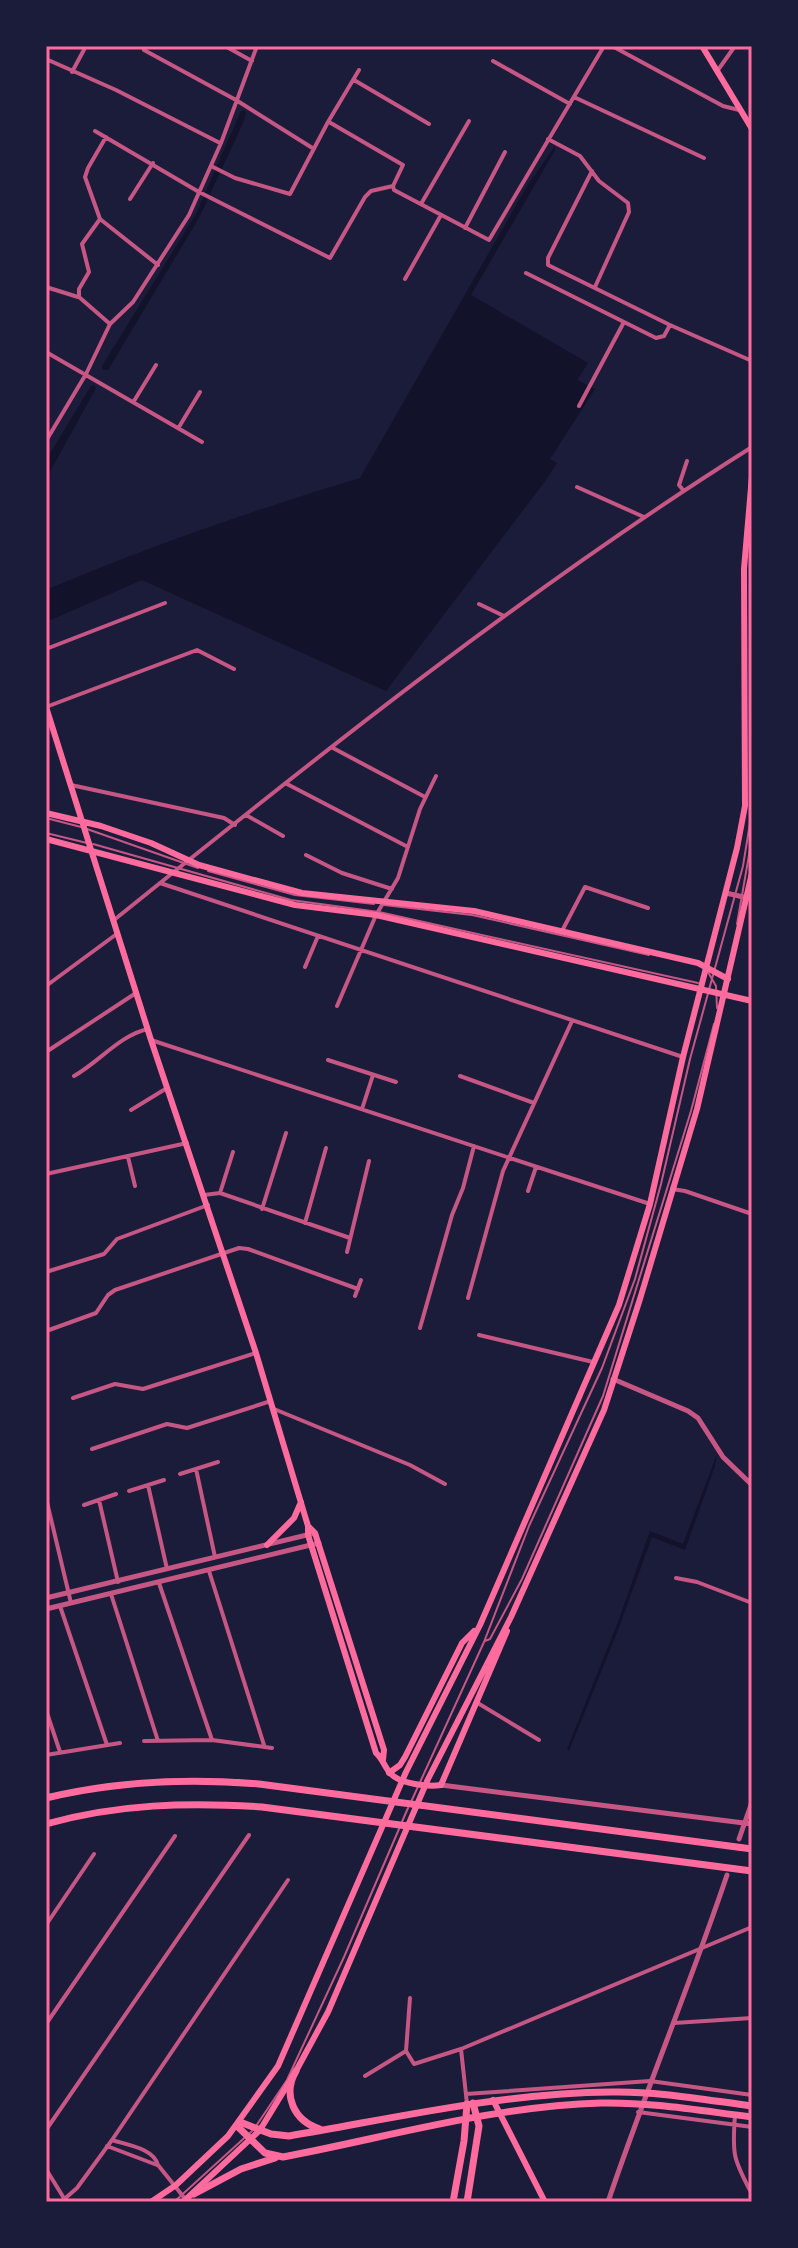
<svg xmlns="http://www.w3.org/2000/svg" width="798" height="2248" font-family="Lato,sans-serif">
  <style>
    .water { fill: #12122b }
    .lines { fill: none; stroke-linecap: round; stroke-linejoin: round }
    .service { stroke: #c65784; stroke-width: 2 }
    .minor { stroke: #c65784; stroke-width: 4 }
    .tertiary { stroke: #c65784; stroke-width: 5 }
    .secondary { stroke: #ff6b9d; stroke-width: 6 }
    .primary { stroke: #ff6b9d; stroke-width: 6 }
    .trunk { stroke: #ff6b9d; stroke-width: 7 }
    .motorway { stroke: #ff6b9d; stroke-width: 7 }
    .neatline { fill: none; stroke: #ff6b9d; stroke-width: 3 }
  </style>
  <rect width="100%" height="100%" fill="#1b1b3a"/>
  <path class="water" d="M244 110 246 113 243 123 200 216 108 370H103L102 366 196 214 241 111Z
    M555 146V150L471 295 588 363 577 380 595 389 550 459 557 463 546 480 386 691 142 580 46 622V590C148 547 254 510 360 478L526 188Z
    M94 385 96 388 46 479V460L91 386Z
    M717 1454 715 1466 685 1550 652 1537 618 1630 569 1751 567 1749 618 1622 650 1531 683 1544Z"/>
  <g class="lines">
    <path class="service" d="M46 818 81 827
      M87 829 198 868
      M46 833 87 843
      M93 844 291 900 379 912 698 983
      M208 871 295 895 374 904
      M384 905 472 915 649 955
      M737 924 752 838
      M708 972 716 986 717 1008
      M485 1641 490 1639 522 1579 603 1396 691 1111 714 1024
      M411 1802 484 1642 529 1526 602 1368 635 1279 661 1184 690 1059 743 866 750 823 752 568
      M401 1824 408 1808
      M256 2126 287 2080 344 1957 399 1829
      M174 2202 252 2131"/>
    <path class="minor" d="M225 46 252 61
      M612 46 723 106 739 110
      M144 50 236 100 314 149
      M46 59 116 90 220 143
      M493 61 570 104
      M718 70 735 46
      M72 72 86 46
      M354 80 429 124
      M574 97 704 158
      M329 122 403 165 393 186
      M95 131 199 192 330 258 365 197 371 191 393 186
      M106 137 88 168 85 177 100 219 158 265
      M548 139 580 156 599 181 628 203 629 212 595 287
      M211 166 235 178 290 194 328 122 359 70
      M592 171 548 258V265L670 325 752 361
      M393 186 394 190 489 240 604 46
      M130 199 153 163
      M421 204 469 121
      M100 219 82 244 89 272 79 289V297L110 324
      M465 228 505 152
      M526 273 656 338 664 336 670 325
      M405 279 441 215
      M46 287 78 297
      M46 352 202 442
      M134 401 156 365
      M579 406 624 322
      M179 427 200 392
      M46 441 86 374 110 324 133 302 189 215 221 143 257 46
      M577 487 644 517
      M683 490 679 485 687 461
      M479 604 504 616
      M46 649 165 603
      M46 707 197 650 234 669
      M333 748 425 797
      M287 784 408 847
      M71 785 224 818 235 825
      M246 815 283 836
      M306 855 342 873 392 889
      M160 883 683 1057
      M114 920C320 754 528 588 752 447
      M562 931 585 887 648 908
      M305 967 318 936
      M46 986 118 933
      M337 1006 376 915 398 878 420 809 436 776
      M151 1040 650 1204
      M46 1052 136 993
      M328 1060 396 1082
      M74 1076C99 1062 120 1035 148 1029
      M460 1076 534 1103
      M362 1109 373 1075
      M131 1110 167 1088
      M128 1157 135 1186
      M46 1174 187 1143
      M672 1189 685 1191 752 1214
      M528 1191 536 1167
      M220 1193 233 1152
      M204 1195 220 1193 350 1238
      M262 1209 286 1133
      M305 1223 326 1148
      M347 1252 369 1161
      M46 1272 104 1254 117 1239 208 1205
      M355 1296 361 1280
      M468 1298 503 1171 572 1021
      M420 1328 452 1215 463 1188 474 1146
      M49 1330 96 1313 108 1295 115 1290 239 1248 248 1249 358 1289
      M479 1335 593 1362
      M73 1398 115 1384 143 1389 256 1353
      M274 1409 410 1465 445 1484
      M92 1449 167 1424 187 1428 271 1401
      M196 1469 215 1557
      M180 1474 218 1462
      M148 1485 167 1569
      M129 1491 164 1480
      M46 1498 71 1603
      M99 1500 118 1582
      M84 1505 116 1494
      M209 1571 264 1745
      M676 1578 697 1582 752 1603
      M159 1583 212 1740
      M111 1594 158 1741
      M60 1606 107 1745
      M476 1702 539 1740
      M46 1710 60 1752
      M144 1741 212 1740 272 1748
      M46 1755 120 1743
      M46 1925 94 1854
      M410 1998 406 2051 414 2064 461 2049 752 1927
      M674 2023 752 2018
      M46 2024 175 1836
      M461 2049 467 2104
      M365 2076 406 2051
      M466 2094 650 2081 752 2095
      M638 2112 752 2127
      M735 2115C732 2154 733 2159 752 2194
      M46 2130 249 1835
      M112 2140C127 2145 153 2148 158 2165L186 2200
      M107 2146 157 2165
      M46 2169 65 2200
      M46 2196 50 2202
      M61 2202 77 2188 112 2140 288 1880"/>
    <path class="tertiary" d="M726 893 752 899
      M613 1379 688 1411 698 1418 723 1457 752 1485
      M46 1598 315 1533
      M46 1609 319 1543
      M441 1785 752 1824
      M739 1839 752 1802
      M608 2202C645 2092 690 1985 727 1875"/>
    <path class="secondary" d="M702 46 752 129
      M46 707 151 1040 256 1353 308 1526V1535L376 1753C383 1759 385 1768 391 1774 401 1784 428 1787 441 1785
      M46 813 101 826 151 843 199 865 302 893 474 911 698 963 728 979
      M46 839 295 905 376 915 752 1001
      M308 1526 315 1533 384 1750 383 1760
      M267 1545 294 1518 301 1502
      M493 2100 545 2202"/>
    <path class="primary" d="M389 1773 400 1765 405 1757 462 1643 474 1631
      M441 1785 507 1631
      M151 2202 176 2185 228 2136 278 2066 406 1772 480 1625 619 1305 650 1204 683 1057 737 848 745 806 744 569 752 476
      M183 2202 260 2130 296 2071 328 2012 428 1779 511 1617 604 1410 640 1299 697 1109 752 873"/>
    <path class="trunk" d="M296 2071C282 2095 294 2121 320 2129
      M240 2122 271 2134 289 2136C396 2118 502 2093 611 2092 658 2091 706 2100 752 2106
      M237 2126 265 2153 283 2157C388 2137 494 2106 601 2103 651 2102 702 2111 752 2117
      M194 2194 241 2169 275 2158
      M453 2202 464 2141 467 2104
      M467 2202 479 2126 473 2103"/>
    <path class="motorway" d="M46 1798C117 1781 187 1778 259 1784L752 1849
      M46 1824C117 1804 188 1802 262 1807L752 1871"/>
  </g>
  <rect width="798" height="2248" fill="none" stroke="#1b1b3a" stroke-width="96"/>
  <rect x="48" y="48" width="702" height="2152" class="neatline"/>
</svg>
